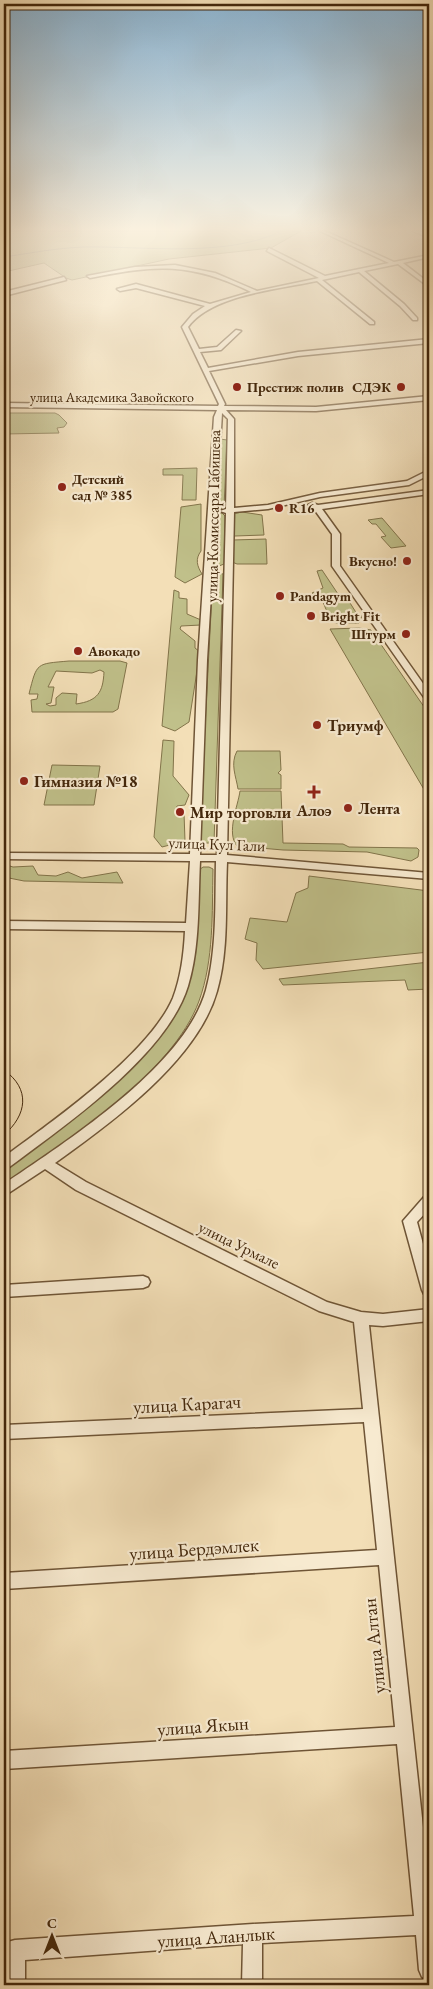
<svg xmlns="http://www.w3.org/2000/svg" width="433" height="1989" font-family="'EB Garamond',serif">
  <style>
    .green { fill: #c0c08a; stroke: #82744a; fill-rule: evenodd }
    .lines { fill: none; stroke-linecap: round; stroke-linejoin: round }
    .stream { stroke: #7b7f75; stroke-width: 1 }
    .minor-casing { stroke: #6f5536; stroke-width: 3 }
    .minor { fill: #f7ead0; fill-rule: evenodd }
    .tram { stroke: #43270b; stroke-width: 1 }
    .poi-dot { fill: #8f2418; stroke: #f7ead0; stroke-width: 2 }
    .labels { text-anchor: middle; dominant-baseline: central; stroke-width: 4.5; stroke-linejoin: round; paint-order: stroke }
    .far-poi-label { font-size: 14px; font-weight: bold; fill: #43270b; stroke: #f7ead0; text-anchor: start }
    .far-street-label { font-size: 14px; fill: #43270b; stroke: #f7ead0 }
    .street-label { font-size: 16px; fill: #43270b; stroke: #f7ead0 }
    .poi-label { font-size: 16px; font-weight: bold; fill: #43270b; stroke: #f7ead0; text-anchor: start }
    .near-street-label { font-size: 19px; fill: #43270b; stroke: #f7ead0 }
  </style>
  <rect width="100%" height="100%" fill="#f3dfb7"/>
  <filter id="stains"><feTurbulence type="fractalNoise" baseFrequency=".004" numOctaves="4"/><feColorMatrix values="0 0 0 0 .2 0 0 0 0 .09 0 0 0 0 .02 0 0 0 .5 -.17"/></filter>
  <radialGradient id="worn" r=".72"><stop offset=".6" stop-color="#630" stop-opacity="0"/><stop offset="1" stop-color="#630" stop-opacity=".3"/></radialGradient>
  <path class="green" d="M4 231H301L271 248 169 259 72 280 66 278 44 263 4 272Z
    M4 413H55L59 415 67 423 64 427 57 428 59 433 4 434Z
    M220 439 227 440 224 507 220 509 215 508Z
    M197 468 196 500H182L183 475H163V469Z
    M201 504V551C195 559 197 566 202 574L185 583 175 577 181 507Z
    M242 512 262 515 264 535 235 536 232 533V514Z
    M222 513 225 516 224 564 219 566 214 564 215 515Z
    M382 518 406 546 391 548 381 537 386 536 376 524H372L368 520Z
    M266 539 267 564H237L232 562 233 540Z
    M322 570 338 594 345 595 357 614 362 616 359 623H336L330 619 323 602 312 593 323 588 317 571Z
    M215 572 223 574 214 843H199L213 574Z
    M174 590 179 592V598L187 599V614L201 620V625L181 626 180 629 195 641V648L200 652 189 722 175 731 162 726Z
    M359 628 371 630 429 714V798L330 629Z
    M69 661H120L127 663 118 709 113 712H32L31 700 37 699 38 694H29C37 662 36 664 69 661ZM100 670 104 672C103 692 98 701 76 704L77 694 62 693 56 698V705L50 706 46 704 51 703 54 687H48L56 671 92 673Z
    M163 740 174 741 173 776 189 795 185 805 177 806 176 812 184 813 185 841 162 847 154 837Z
    M237 751H280L281 770 278 773 281 775V789H238C236 776 230 764 237 751Z
    M52 765 100 766 94 805H44Z
    M240 791H281L283 843 343 844 349 847 417 848 419 850 418 857 411 861 367 852 283 850 237 846C226 833 238 806 240 791Z
    M4 864 13 867 33 866 38 875 56 876 68 872 82 878 117 872 123 883 24 881 4 877Z
    M203 867H209L213 869C212 912 214 960 199 1001 174 1071 64 1146 4 1188V1171L100 1098 125 1073 179 1004 199 870Z
    M309 876 429 891V952L263 969 256 960 257 943 245 939 250 918 287 922 296 893 308 888Z
    M429 962V989L408 990 405 980 283 985 279 979Z"/>
  <g class="lines">
    <path class="stream" d="M4 257C31 253 57 248 84 247 144 246 228 258 281 231"/>
    <g class="minor-casing">
      <path id="minor" d="M320 231H325L394 262 429 255V257L403 263 429 283V287L398 264 364 271 404 304 417 318V320H413L400 306 359 272 322 280 374 322V324H370L317 281C279 289 211 295 188 327L199 349 217 347 236 330 241 331 221 350 200 352 208 368 298 352 429 339V343L298 356 209 371 225 404 224 406 316 407 429 396V400L316 411 226 410 234 419V508L268 505 320 493 407 481 429 470V475L409 485 320 497 268 509 234 512 227 855 429 873V879L227 862C225 904 229 950 217 991 198 1060 111 1123 55 1163L86 1182 327 1302 361 1312 383 1314 429 1309V1321L383 1326 369 1325 429 1883V1980L422 1977 419 1970 416 1935 262 1943V1985H242L243 1944 25 1960V1985H5L4 1943 15 1940 253 1924 414 1916 397 1744 4 1769V1751L395 1727 379 1565 4 1589V1573L377 1550 364 1422 4 1439V1425L363 1409 354 1322 319 1311 76 1190 45 1169 4 1196V1184C67 1141 185 1066 206 990 217 949 215 903 216 861H200C198 902 200 947 188 986 167 1055 66 1125 8 1168L4 1169V1157C53 1121 149 1054 173 998 181 977 184 953 185 931L4 929V921L186 923 190 861 4 859V853L190 854 198 660 214 417 217 410 4 407V403L218 406 219 404 182 327 193 314 205 306 136 288 120 291 117 289 136 284 210 304 251 292C190 262 155 265 90 278L87 276 135 267 175 265 215 273 257 291 319 278 267 251 269 248 325 276 389 263ZM222 413 228 419 226 509 220 511 226 513 217 855H200L207 660Z
        M413 231H419L429 235V238Z
        M64 277 66 280 4 296V292Z
        M429 490V494L322 509 340 534V566L429 692V701L426 700 332 566V534L314 509 308 505 312 503 318 505Z
        M429 1196V1209L417 1222 429 1266V1296L424 1294 422 1290 403 1221 424 1197Z
        M143 1276 148 1278 150 1282 148 1286 143 1288 4 1297V1285Z"/>
    </g>
    <use href="#minor" class="minor"/>
    <path class="tram" d="M4 1070C31 1089 27 1115 4 1135"/>
  </g>
  <linearGradient id="sky" x2="0" y2="1"><stop stop-color="#8bb6d6"/><stop offset="0.45" stop-color="#faf1df"/><stop offset="1" stop-color="#faf1df" stop-opacity="0"/></linearGradient>
  <rect width="433" height="509" fill="url(#sky)"/>
  <g class="poi-dot">
    <circle cx="237" cy="387" r="5"/>
    <circle cx="401" cy="387" r="5"/>
    <circle cx="62" cy="487" r="5"/>
    <circle cx="279" cy="508" r="5"/>
    <circle cx="407" cy="561" r="5"/>
    <circle cx="280" cy="596" r="5"/>
    <circle cx="311" cy="616" r="5"/>
    <circle cx="406" cy="634" r="5"/>
    <circle cx="78" cy="651" r="5"/>
    <circle cx="317" cy="725" r="5"/>
    <circle cx="24" cy="781" r="5"/>
    <path d="M311.5 784.5h5v5h5v5h-5v5h-5v-5h-5v-5h5z"/>
    <circle cx="348" cy="808" r="5"/>
    <circle cx="180" cy="812" r="5"/>
  </g>
  <g class="labels">
    <g class="far-poi-label">
      <text x="247" y="387">Престиж полив</text>
      <text x="391" y="387" text-anchor="end">СДЭК</text>
      <text x="72" y="479">Детский<tspan x="72" dy="16">сад № 385</tspan></text>
      <text x="289" y="508">R16</text>
      <text x="397" y="561" text-anchor="end">Вкусно!</text>
      <text x="290" y="596">Pandagym</text>
      <text x="321" y="616">Bright Fit</text>
      <text x="396" y="634" text-anchor="end">Штурм</text>
      <text x="88" y="651">Авокадо</text>
    </g>
    <g class="far-street-label">
      <text x="112" y="397">улица Академика Завойского</text>
    </g>
    <g class="street-label">
      <text transform="translate(213 516) rotate(-89)">улица Комиссара Габишева</text>
      <text transform="translate(217 844) rotate(2)">улица Кул Гали</text>
      <text transform="translate(239 1245) rotate(26)">улица Урмале</text>
    </g>
    <g class="poi-label">
      <text x="327" y="725">Триумф</text>
      <text x="34" y="781">Гимназия №18</text>
      <text x="358" y="808">Лента</text>
      <text x="314" y="810" text-anchor="middle">Алоэ</text>
      <text x="190" y="812">Мир торговли</text>
    </g>
    <g class="near-street-label">
      <text transform="translate(187 1404) rotate(-3)">улица Карагач</text>
      <text transform="translate(194 1549) rotate(-4)">улица Бердэмлек</text>
      <text transform="translate(374 1646) rotate(-96)">улица Алтан</text>
      <text transform="translate(203 1726) rotate(-4)">улица Якын</text>
      <text transform="translate(216 1937) rotate(-4)">улица Аланлык</text>
    </g>
  </g>
  <rect width="433" height="1989" fill="none" stroke="#f3dfb7" stroke-width="20"/>
  <rect x="5" y="5" width="423" height="1979" fill="none" stroke="#43270b" stroke-width="2.5"/>
  <rect x="10" y="10" width="413" height="1969" fill="none" stroke="#43270b"/>
  <g transform="translate(52 1936)" stroke="#f7ead0" stroke-width="4" paint-order="stroke">
  <path d="M0-4L9 19L0 12L-9 19Z" fill="#43270b"/>
  <text y="-8" font-size="14" font-weight="bold" text-anchor="middle" fill="#43270b">С</text>
  </g>
  <rect width="100%" height="100%" filter="url(#stains)"/>
  <rect width="100%" height="100%" fill="url(#worn)"/>
</svg>
